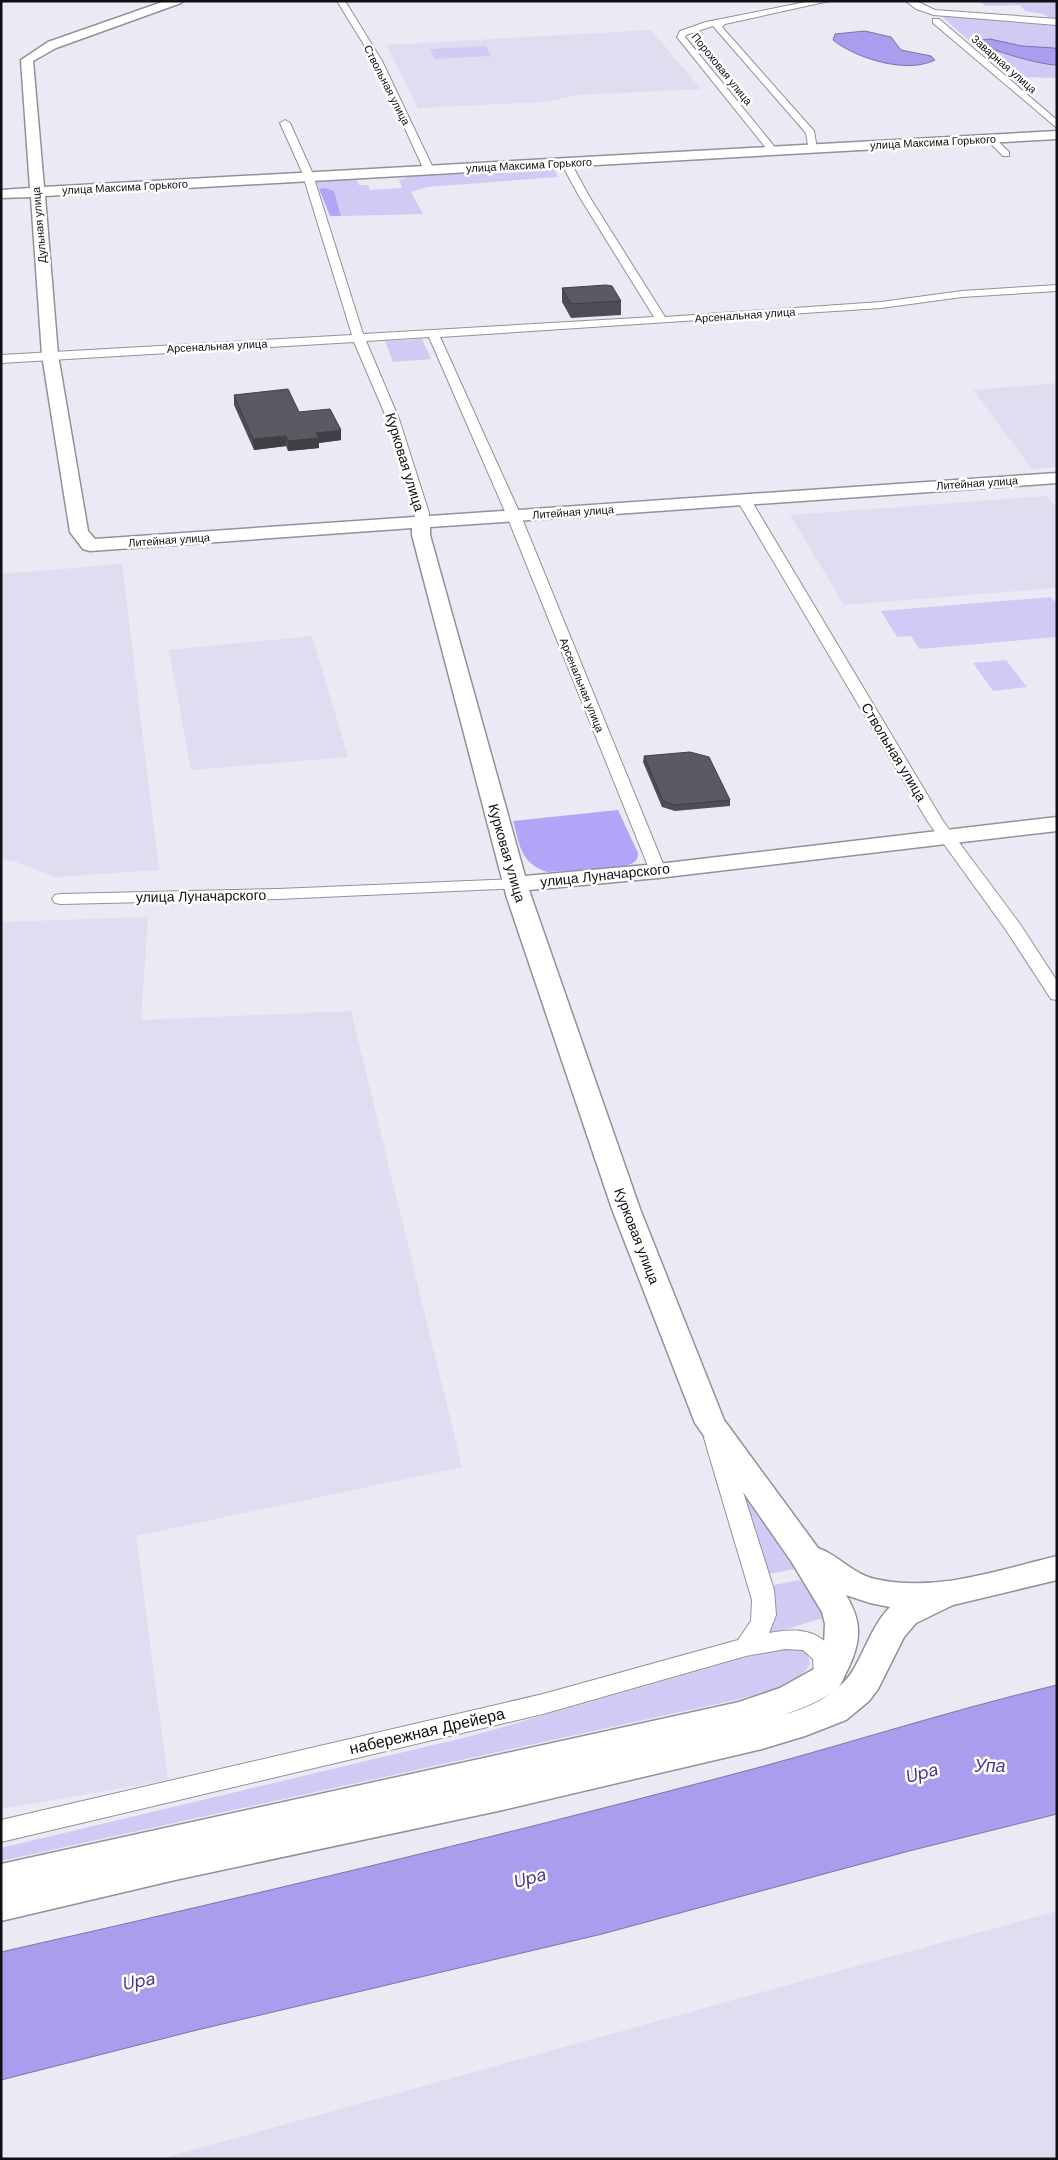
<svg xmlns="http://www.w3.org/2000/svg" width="1058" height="2160" font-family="'DM Sans',sans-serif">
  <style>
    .built { fill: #dfdef0 }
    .green { fill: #cfcbf5 }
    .forest { fill: #b1a5f7 }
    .water { fill: #a99dee; stroke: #7b72ac }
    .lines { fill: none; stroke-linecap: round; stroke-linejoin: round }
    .street-casing { stroke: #92919b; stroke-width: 2 }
    .secondary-casing { stroke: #92919b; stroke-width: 3 }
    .street { fill: #fff; fill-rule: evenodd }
    .secondary { fill: #fff; fill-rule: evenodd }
    .wall { fill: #4d4d55 }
    .shaded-wall { fill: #3f3f45 }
    .building { fill: #5a5a63; stroke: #3f3f45 }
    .labels { text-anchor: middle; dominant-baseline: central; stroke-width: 5; stroke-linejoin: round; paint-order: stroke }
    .far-street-label { font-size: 11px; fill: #100f13; stroke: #fff }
    .street-label { font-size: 14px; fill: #100f13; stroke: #fff }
    .near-street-label { font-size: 16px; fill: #100f13; stroke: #fff }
    .near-water-label { font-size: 18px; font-style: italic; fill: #4b3391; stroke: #fff }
  </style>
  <rect width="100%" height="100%" fill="#eae9f4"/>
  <path class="built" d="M651 30 701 89 578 95 544 102 418 108 386 45Z
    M1057 383V467L1032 469 973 390Z
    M1047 496 1057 508V588L844 605 790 515Z
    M122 564 159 870 56 877 13 861 1 860V574Z
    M312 636 348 757 191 770 169 650Z
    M148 917 141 1020 351 1011 462 1467 136 1536 168 1780 1 1809V922Z
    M1057 1911V2159H160L842 1970Z"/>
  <path class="green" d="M979 1H1055L1057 20H1052L1043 14 1025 11 1020 5 986 6Z
    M941 16 1057 26V78L1019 77 1005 72Z
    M486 46 491 56 435 59 430 49Z
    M553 166 558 177 428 187 411 192 423 214 341 216 334 192 329 189H319L315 179 356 177 359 185H368L370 190 402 188 399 180 406 178 405 174 517 168 520 172 538 170 537 167Z
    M422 339 431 359 393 362 385 341Z
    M1051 597 1057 604V637L919 649 911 636 897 637 881 611Z
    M1006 660 1027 687 993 691 973 663Z
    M739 1477 799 1568 769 1574Z
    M805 1579 826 1617 770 1634 774 1610V1585Z
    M786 1646C797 1648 808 1649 810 1663 802 1685 755 1695 735 1700L1 1861V1848L475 1735Z"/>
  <path class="forest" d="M325 188 334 191 341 216H330L319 189Z
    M618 810 638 853C638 863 632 863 624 867L547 872C520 863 520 845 513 821Z"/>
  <path class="water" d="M865 31 891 37 901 50 931 56 935 60C907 74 857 59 833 40L835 34Z
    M990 39 1022 46 1054 48 1057 49V65C1040 65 989 50 975 41Z
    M1057 1685V1814L909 1851 602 1934 193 2031 1 2080V1952C241 1898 481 1841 719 1778 832 1749 943 1712 1057 1685Z"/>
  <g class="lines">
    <g class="street-casing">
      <path id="street" d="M337 1H345L382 61 434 170 433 172 429 173 424 170 374 61Z
        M811 1H829L725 24 722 27 814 131 817 149 815 151H809L806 133 713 26 686 35 685 37 778 151 776 153H770L677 37 680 31 706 22Z
        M906 1H916L935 10 1057 19V25L934 15 916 9Z
        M933 19H939L1057 120V128L933 23Z
        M285 120 290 123 312 172 363 334 654 317 579 196 561 163 566 160 571 163 589 196 665 317 881 302 962 291 1057 285V291L962 297 881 308 440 337 521 516 666 871 664 875H652L650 871 507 516 429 337 366 341 399 419 429 513 428 523 421 527 414 523 415 513 387 419 354 342 1 363V355L352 335 302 172 280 123Z
        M991 136 994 137 1009 152V156H1003L986 139Z
        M744 496 751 500 943 821 1020 924 1057 981V1000L1051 999 1006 930 928 822 737 500Z
        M515 879 521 880 523 884 521 888 278 899 61 904 55 903 52 899 55 895 61 894 278 889Z
        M715 1430 723 1432 726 1438 774 1590 776 1615 769 1633C795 1628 820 1628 835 1654 839 1663 839 1673 835 1681L826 1684 817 1681 814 1674 813 1659 803 1650 785 1649 746 1656 543 1714 1 1842V1820L543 1694 738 1640 751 1621 752 1600 704 1438 707 1432Z"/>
    </g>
    <g class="secondary-casing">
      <path id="secondary" d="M165 1H183L181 3 56 48 33 61 44 187 1057 131V139L45 196 58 355 88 531 95 539 1057 473V483L430 527V535L525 876 658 864 1057 817V831L658 878 529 890 640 1209 724 1420 818 1548C838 1555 853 1574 875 1579 935 1593 999 1570 1057 1556V1580L953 1605 916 1623 904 1637 878 1689 869 1701 846 1720 805 1736 762 1749 498 1811 175 1880 1 1921V1864L739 1702 780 1688 814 1669 824 1644 825 1624 822 1612 791 1561 695 1423 612 1209 507 898 412 535V528L90 551 83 549 70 532 42 355 31 197 1 198V190L30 188 21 60 48 42ZM846 1595 870 1603 890 1607C874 1623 866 1647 855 1667 840 1694 811 1707 783 1715 798 1710 826 1699 838 1688 842 1684 844 1676 847 1671 861 1642 863 1623 846 1595Z"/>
    </g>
    <use href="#street" class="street"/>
    <use href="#secondary" class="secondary"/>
  </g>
  <path class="wall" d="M562 288 621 301V315L571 318 562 302Z
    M234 395 299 412 341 440 319 443V448L288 451 286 446 254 450 234 405Z
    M644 756 730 800V806L675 811 662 807 643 762Z"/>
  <path class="shaded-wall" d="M341 430V440L319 443V448L288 451V441L316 433Z
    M286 436V446L254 450 253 439Z"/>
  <path class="building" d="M606 285 612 286 621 301 571 304 562 288Z
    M288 389 299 412 330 409 341 430 316 433 319 438 288 441 286 436 253 439 234 395Z
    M690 752 709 757 730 800 675 805 663 801 644 756Z"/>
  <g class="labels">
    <g class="far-street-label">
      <text transform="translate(1004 64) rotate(41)">Заварная улица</text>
      <text transform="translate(722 69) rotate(51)">Пороховая улица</text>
      <text transform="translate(387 85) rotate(63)">Ствольная улица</text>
      <text transform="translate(933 142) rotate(-3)">улица Максима Горького</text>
      <text transform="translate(529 165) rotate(-3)">улица Максима Горького</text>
      <text transform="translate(125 187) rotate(-3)">улица Максима Горького</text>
      <text transform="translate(39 225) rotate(-95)">Дульная улица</text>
      <text transform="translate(745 315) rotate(-4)">Арсенальная улица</text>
      <text transform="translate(217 346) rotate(-3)">Арсенальная улица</text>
      <text transform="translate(977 483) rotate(-4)">Литейная улица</text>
      <text transform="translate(573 512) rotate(-4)">Литейная улица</text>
      <text transform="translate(169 540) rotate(-4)">Литейная улица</text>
      <text transform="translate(582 685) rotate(68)">Арсенальная улица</text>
    </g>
    <g class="street-label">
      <text transform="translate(405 462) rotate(73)">Курковая улица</text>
      <text transform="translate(894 752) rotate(59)">Ствольная улица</text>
      <text transform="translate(507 853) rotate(74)">Курковая улица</text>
      <text transform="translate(605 875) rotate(-6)">улица Луначарского</text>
      <text transform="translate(201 896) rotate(-1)">улица Луначарского</text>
      <text transform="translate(637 1236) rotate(69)">Курковая улица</text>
    </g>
    <g class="near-street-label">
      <text transform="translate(427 1731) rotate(-13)">набережная Дрейера</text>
    </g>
    <g class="near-water-label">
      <text x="990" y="1766">Упа</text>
      <text transform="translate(922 1773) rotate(-15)">Upa</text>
      <text transform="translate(530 1878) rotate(-15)">Upa</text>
      <text transform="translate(139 1981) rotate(-11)">Upa</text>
    </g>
  </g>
  <rect width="1058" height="2160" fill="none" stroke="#100f13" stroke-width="5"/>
</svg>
